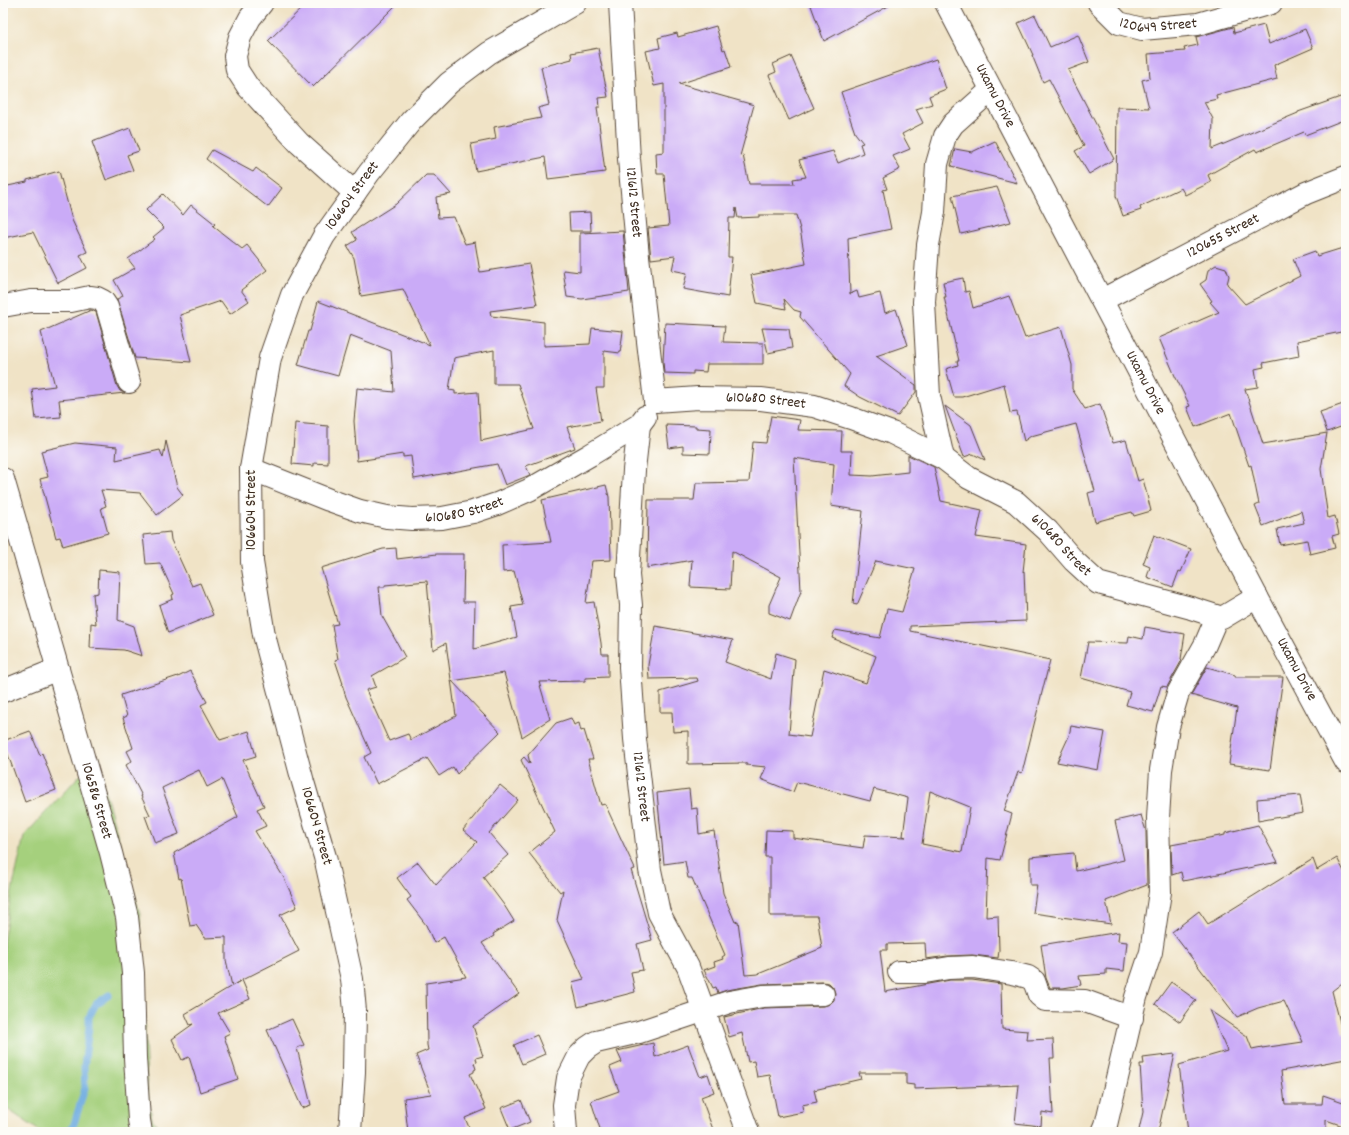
<svg xmlns="http://www.w3.org/2000/svg" width="1349" height="1135" font-family="Dekko,sans-serif">
  <style>
    .green { fill: #a5d07d; stroke: #707d4e }
    .lines { fill: none; stroke-linecap: round; stroke-linejoin: round }
    .stream { stroke: #6eace0; stroke-width: 7 }
    .building { fill: #caabf7; fill-rule: evenodd }
    .minor-casing { stroke: #564637; stroke-width: 24 }
    .minor { stroke: #fff; stroke-width: 22 }
    .labels { text-anchor: middle; dominant-baseline: central; stroke-width: 3; stroke-linejoin: round; paint-order: stroke }
    .street-label { font-size: 15px; fill: #3b2a1e; stroke: #fdfcf7 }
  </style>
  <rect width="100%" height="100%" fill="#fdfcf7"/>
  <filter id="ink" filterUnits="userSpaceOnUse"><feTurbulence type="fractalNoise" baseFrequency=".025" numOctaves="2"/><feDisplacementMap in="SourceGraphic" scale="8" xChannelSelector="R" yChannelSelector="G"/><feConvolveMatrix kernelMatrix="1 2 1 2 8 2 1 2 1" color-interpolation-filters="sRGB"/></filter>
  <filter id="wash" filterUnits="userSpaceOnUse"><feTurbulence type="fractalNoise" baseFrequency=".012" numOctaves="4" result="noise"/><feDisplacementMap in="SourceGraphic" scale="16" xChannelSelector="R" yChannelSelector="G"/><feGaussianBlur stdDeviation="0.9" result="paint"/><feColorMatrix in="noise" values="0 0 0 0 0 0 0 0 0 0 0 0 0 0 0 0 0 1.4 0 .05"/><feComposite in="paint" operator="in"/></filter>
  <g filter="url(#wash)">
    <rect width="100%" height="100%" fill="#f0e3c6"/>
    <path class="green" d="M98 767 140 914 147 1087 152 1119 163 1132H41L3 1106V943L10 900 24 836 78 777Z"/>
    <g class="lines">
      <path class="stream" d="M69 1132 74 1124 85 1088 84 1067 89 1027V1017L96 1004 109 995"/>
    </g>
    <g id="blocks">
      <path class="building" d="M307 3H398L313 87 268 41Z
        M810 3H894L824 41Z
        M1035 15 1050 47 1078 35 1089 62 1068 70 1114 159 1089 174 1075 151 1084 146 1049 79 1043 82 1032 55H1033L1018 23Z
        M1264 25 1269 44 1305 29 1313 48 1274 65 1277 79 1216 95 1217 99 1204 102 1213 119 1212 149 1298 113V112L1346 95V119L1305 135 1304 132 1257 152 1255 149 1208 175 1211 182 1185 195 1181 188 1140 207 1141 210 1123 216 1116 196 1117 107 1149 108 1142 80 1150 78 1148 54 1185 51 1184 48 1198 45 1196 37 1233 27 1234 33Z
        M716 26 723 50 725 49 731 67 679 84 754 105 740 156 743 155 749 184H794L793 179 806 177 799 160 833 151 838 163 863 153 860 144 863 143 855 133 841 92 936 59 946 89 929 96 932 104 916 109 923 123 902 134 910 149 893 156 900 169 883 178 887 189 883 190 891 229 848 238 850 294 857 291 859 298 880 293 885 313 896 309 908 345 876 356 916 385V392L898 416 860 397 844 386 850 374 800 317 801 312 794 310 784 299 786 309 757 303 751 275 806 264 800 229 796 215H759V217L738 218 736 208 735 218H729L728 257H732L728 297 683 289 687 273 672 270 675 256 651 259 648 228 669 226 664 174H657L656 153 664 152V84L654 86 646 51 660 48 658 38 677 33 678 37Z
        M598 48 608 97 599 98 600 107H597L605 172 548 179 545 157 476 171 471 144 496 139 494 127 541 118 538 108 549 105 541 67 572 59 571 53Z
        M791 56 814 108 789 120 769 75 776 72 773 64Z
        M130 128 139 151 127 155 133 170 106 180 92 142Z
        M995 141 1017 183 951 166 955 149 972 152Z
        M212 150 253 172 256 168 282 188 268 207 206 159Z
        M59 171 72 220 87 252 80 255 87 268 58 283 33 232 3 238V187L27 182V180Z
        M426 175H434L451 194 436 197 438 218 454 217 465 244 475 242 480 272 529 264 537 305 490 311 491 316 544 322V346L590 344 592 328 623 331 620 353 604 351V388H596L601 421 567 427 575 448 526 466 530 475 505 485 497 464 414 479 411 456 403 457V454L357 461 354 421 357 388 394 392 391 351 350 335 338 376 298 365 308 331H310L318 301 430 345 403 289 361 296 354 258 347 246 357 240 352 232 396 204ZM494 350V384H518L534 429 481 441 478 392 455 394V391L449 390 454 358Z
        M997 187 1011 222 961 234 952 196Z
        M163 194 183 215 191 205 215 224 213 226 242 249 247 245 267 270 241 290 249 301 230 314 221 301 180 315 191 362 135 358 117 299 123 296 114 280 135 268 128 259 155 239 153 237 164 228 146 210Z
        M590 212 591 231H570L569 213Z
        M623 231 629 292 582 299 567 297 563 270 580 272V233Z
        M1346 247V331L1297 341 1299 356 1263 363 1264 367 1255 369 1258 387 1245 389 1263 444 1327 433 1321 469 1328 518 1335 516 1339 534 1332 536 1335 548 1310 554 1307 540 1280 545 1277 529 1304 523 1301 511 1263 526 1255 506 1259 504 1251 465 1249 466 1231 413 1195 427 1187 407 1190 406 1175 376 1159 338 1219 312 1210 302 1212 301 1200 284 1206 280 1208 270 1216 265 1226 268 1229 276 1227 284 1245 304 1300 276 1293 259 1315 251 1317 256Z
        M963 278 965 292 969 291 973 308 1009 296 1025 338 1061 327 1072 365V389L1085 409 1100 404 1113 443 1126 440 1138 481 1143 479 1151 511 1134 516 1132 512 1095 522 1088 493 1095 491 1076 424 1031 436 1024 441 1017 412 1010 413 1004 384 962 397H954L946 369 958 365 957 361H959L944 297H946L943 282Z
        M91 310 96 312 117 386 120 391 125 393 59 400 61 417 36 419 32 389 55 386 41 332Z
        M665 323 725 326 723 342 763 343V364H707L706 372 693 371V374L664 373 663 362Z
        M762 328 789 329 792 348 768 353Z
        M1346 403V425L1327 432 1320 412Z
        M945 406 971 425 985 460 973 454 964 457Z
        M771 416 800 420 798 430 842 431 841 451H852L851 475 872 476 908 472V455L934 467 941 501 982 510 976 537 1026 544 1023 572 1024 571 1026 621 910 626V631L1050 660 1022 773 1018 772 1004 811 1012 814 1000 860 988 858 986 917 998 916 999 950 998 958 972 955 948 956 926 959 925 943 887 944V950H880L885 992 950 980H972L1001 984 1002 1029 1028 1031 1027 1040 1053 1039 1054 1058H1050L1053 1114 1042 1112 1041 1126 1015 1123 1019 1085 914 1089V1085L906 1084V1073H859L861 1079 814 1090 817 1102 802 1105 803 1112 778 1117 770 1075 757 1077 754 1061 748 1062 742 1033 729 1037 724 1017 764 1008 824 1006 830 1004 834 1000 835 993 833 987 829 983 823 982 762 984 727 990 718 993 716 987 713 988 704 970 715 966 714 962 723 959 722 957 725 955 692 878H688L685 861 664 864 657 793 689 789 691 809 697 808 699 834 714 831 723 893 735 922 738 921 745 975 758 974 822 948 817 916H770V857H765L766 830 793 831V838L863 848 865 835 906 837 903 836 908 798 874 789 870 801 797 782 793 792 761 779 766 767 746 765V763L688 764V731L673 732 672 712H660V692L698 681 697 678 649 679 648 665 655 626 733 640 725 662 771 679 776 653 795 659 789 734 810 737 824 669 866 683 876 656 832 638 835 630 880 638 887 609 902 612 915 569 876 561 857 605 853 604 863 511 831 506 834 464 794 458 801 591 790 621 769 613V605L781 577 732 551 730 589 690 587 692 560 647 568 648 500H694L696 483 749 482 753 442 766 443ZM930 791 970 807 962 852 922 844Z
        M295 423 328 426V464L314 463V466L292 464Z
        M666 425 696 426V428L711 429 710 454 683 453V446L669 448Z
        M166 441 177 487 183 495 157 515 140 493 101 490 106 506 101 508 108 533 63 546 60 537 56 538 40 479 48 477 41 451 75 443 117 447 116 460 160 450 163 458Z
        M606 485 609 497 611 560 592 561 586 603 594 602 601 643 602 654H608V677L585 678V681L539 682 550 719 522 737 504 673 452 681 500 732 457 774 453 767 439 776 427 758 377 784 364 757 371 753 346 697 342 684H343L335 660 338 659 332 625 338 624 321 568 383 549 396 548 397 559 437 554H464L463 602H475L474 649 517 637 511 607 523 605 514 571 503 572 502 545 551 542 542 500ZM427 581 433 650 446 643 456 716 411 740 408 734 389 741 366 690 376 687 372 676 405 657 382 616 379 587H385V585Z
        M170 532 171 540 192 586 200 583 213 615 168 633 159 605 173 599 172 595 174 594 160 563 146 564 143 535Z
        M1154 535 1191 549 1181 572 1179 571 1173 587 1147 577 1150 567 1143 564Z
        M99 570 120 572 118 620 134 626 142 656 124 650 90 648 91 623 96 624 93 594 98 593Z
        M1145 627 1185 634 1181 659 1182 660 1167 687 1161 686 1153 712 1126 705 1130 692 1081 678 1088 642 1128 643 1129 636 1143 639Z
        M1207 667 1235 675V677H1283L1270 770 1229 764 1237 708 1191 695Z
        M190 671 207 702 201 705 220 740 249 731 256 756 243 760 264 806 257 809 266 826 255 831 284 878 297 907 280 915 299 951 242 980 250 999 218 1013 230 1033 224 1036 238 1079 200 1092 189 1057 182 1060 172 1039 193 1024 190 1025 185 1014 240 981 232 986 226 960V937L205 938 196 925 190 926 181 878 179 879 174 853 238 817 222 779 207 787 199 770 162 788 179 834 155 843 145 816 150 815 141 796H142L126 765 132 761 127 751 133 748 123 718 127 716 121 695 178 676V677Z
        M571 718 574 725 579 723 581 731 584 730 593 759H588L601 805 605 804 635 869 631 870 652 940 637 944 643 970 631 972 635 992 578 1007 572 982 584 979 557 920 563 890 560 892 529 853 555 832 521 760 524 757 530 764 528 755 556 723Z
        M1071 726 1105 732 1098 770 1057 762 1069 736Z
        M30 731 40 755 42 753 56 790 25 802 3 741Z
        M500 785 518 800 489 833 508 855 483 877 504 905 514 921 493 934 494 936 482 943 519 994 473 1026 483 1056 476 1058 477 1062 474 1063 476 1069 474 1070V1072L470 1074 486 1109 465 1118 471 1132H408L404 1098 431 1094 416 1055 428 1050 427 1045 426 983 466 977 444 937 434 943 426 925 407 900 411 897 397 878 418 862 436 885 477 842 463 830Z
        M1300 795 1303 813 1258 821 1257 799Z
        M1141 815 1146 831 1147 885 1106 901 1111 924 1033 913 1037 885H1030V857L1074 853 1076 871 1124 860 1115 821Z
        M1258 825 1278 862 1183 881 1181 872 1172 875 1171 845 1225 835V833Z
        M1337 858 1346 875V980L1332 991 1343 1034H1346V1059L1281 1071 1285 1104H1322L1323 1095 1346 1103V1127L1326 1120V1132H1188L1179 1065 1227 1051 1209 1010 1247 1036 1252 1049 1262 1047V1048L1303 1042 1284 1001 1258 1008 1237 1017 1172 932 1199 911 1208 924 1313 859 1317 870Z
        M1119 932 1118 941 1127 942 1124 971 1106 969V974L1079 976 1081 985 1063 988H1050L1046 978 1041 945Z
        M1171 982 1196 1000 1180 1022 1155 1004Z
        M292 1019 304 1045 297 1048 311 1105 302 1108 267 1030Z
        M537 1035 545 1054 522 1064 514 1045Z
        M653 1043 655 1057 688 1045 700 1077 708 1074 714 1092 701 1097 714 1132H601L591 1101 619 1091 610 1067 622 1062 617 1051Z
        M1175 1054 1158 1132H1149L1139 1130 1143 1112 1140 1064H1144L1143 1058Z
        M521 1100 530 1122 510 1130 501 1108Z"/>
    </g>
  </g>
  <g filter="url(#ink)">
    <use href="#blocks" fill-opacity="0" stroke="#564637" stroke-width="1"/>
    <g class="lines">
      <g class="minor-casing">
        <g id="minor">
          <path d="M262 3 250 18 240 37 235 56 237 70 248 87 299 143 355 193"/>
          <path id="s1" d="M620 3 629 159 638 256 655 401"/>
          <path id="s2" d="M946 3 1257 597 1346 762"/>
          <path id="s3" d="M1099 3 1119 23 1142 29 1198 24 1271 3"/>
          <path id="s4" d="M1102 300 1306 193 1346 177"/>
          <path d="M3 306 31 301H71L90 297 97 298 103 301 107 307 129 382"/>
          <path id="s5" d="M655 401 698 398 761 399 814 406 851 418 892 433 943 458 969 478 1016 502 1048 531 1074 561 1098 583 1191 608 1222 618 1257 597"/>
          <path id="s6" d="M639 425 634 470 628 575 631 605 630 667 635 739 650 870 659 913 688 967 748 1132"/>
          <path d="M943 458 929 396 924 302 928 245 934 212 937 164 945 136 953 124 991 90"/>
          <path id="s7" d="M251 469 329 500 360 511 387 517 412 519 442 518 473 512 497 504 529 490 590 455 639 425 645 417"/>
          <path id="s8" d="M3 479 111 853 127 917 133 973 135 1058 139 1120 141 1132"/>
          <path d="M3 691 58 669"/>
          <path d="M899 972H925L949 968 973 967 1012 973 1028 977 1034 981 1039 995 1045 1000 1085 1001 1132 1018"/>
          <path id="s9" d="M350 1132 354 1072 355 1011 352 979 325 857 303 782 264 635 252 562 251 469 270 358 292 295 324 236 369 173 411 121 449 83 489 53 575 3"/>
          <path d="M566 1132 564 1105 568 1078 579 1056 587 1048 596 1042 639 1032 729 1002 763 996 823 994"/>
          <path d="M1103 1132 1106 1125 1136 997 1151 952 1160 892 1158 818 1161 770 1168 727 1178 693 1205 645 1217 617"/>
        </g>
      </g>
      <use href="#minor" class="minor"/>
    </g>
  </g>
  <g class="labels">
    <g class="street-label">
      <text stroke="none"><textPath href="#s3" startOffset="68">120649 Street</textPath></text>
      <text stroke="none"><textPath href="#s2" startOffset="105">Uxamu Drive</textPath></text>
      <text stroke="none"><textPath href="#s9" startOffset="971">106604 Street</textPath></text>
      <text stroke="none"><textPath href="#s1" startOffset="200">121612 Street</textPath></text>
      <text stroke="none"><textPath href="#s4" startOffset="137">120655 Street</textPath></text>
      <text stroke="none"><textPath href="#s2" startOffset="429">Uxamu Drive</textPath></text>
      <text stroke="none"><textPath href="#s5" startOffset="111">610680 Street</textPath></text>
      <text stroke="none"><textPath href="#s7" startOffset="223">610680 Street</textPath></text>
      <text transform="translate(252 510) rotate(-90)">106604 Street</text>
      <text stroke="none"><textPath href="#s5" startOffset="447">610680 Street</textPath></text>
      <text stroke="none"><textPath href="#s2" startOffset="753">Uxamu Drive</textPath></text>
      <text stroke="none"><textPath href="#s6" startOffset="363">121612 Street</textPath></text>
      <text stroke="none"><textPath href="#s8" startOffset="335">106586 Street</textPath></text>
      <text transform="translate(316 826) rotate(74)">106604 Street</text>
    </g>
  </g>
  <rect width="1349" height="1135" fill="none" stroke="#fdfcf7" stroke-width="16"/>
</svg>
